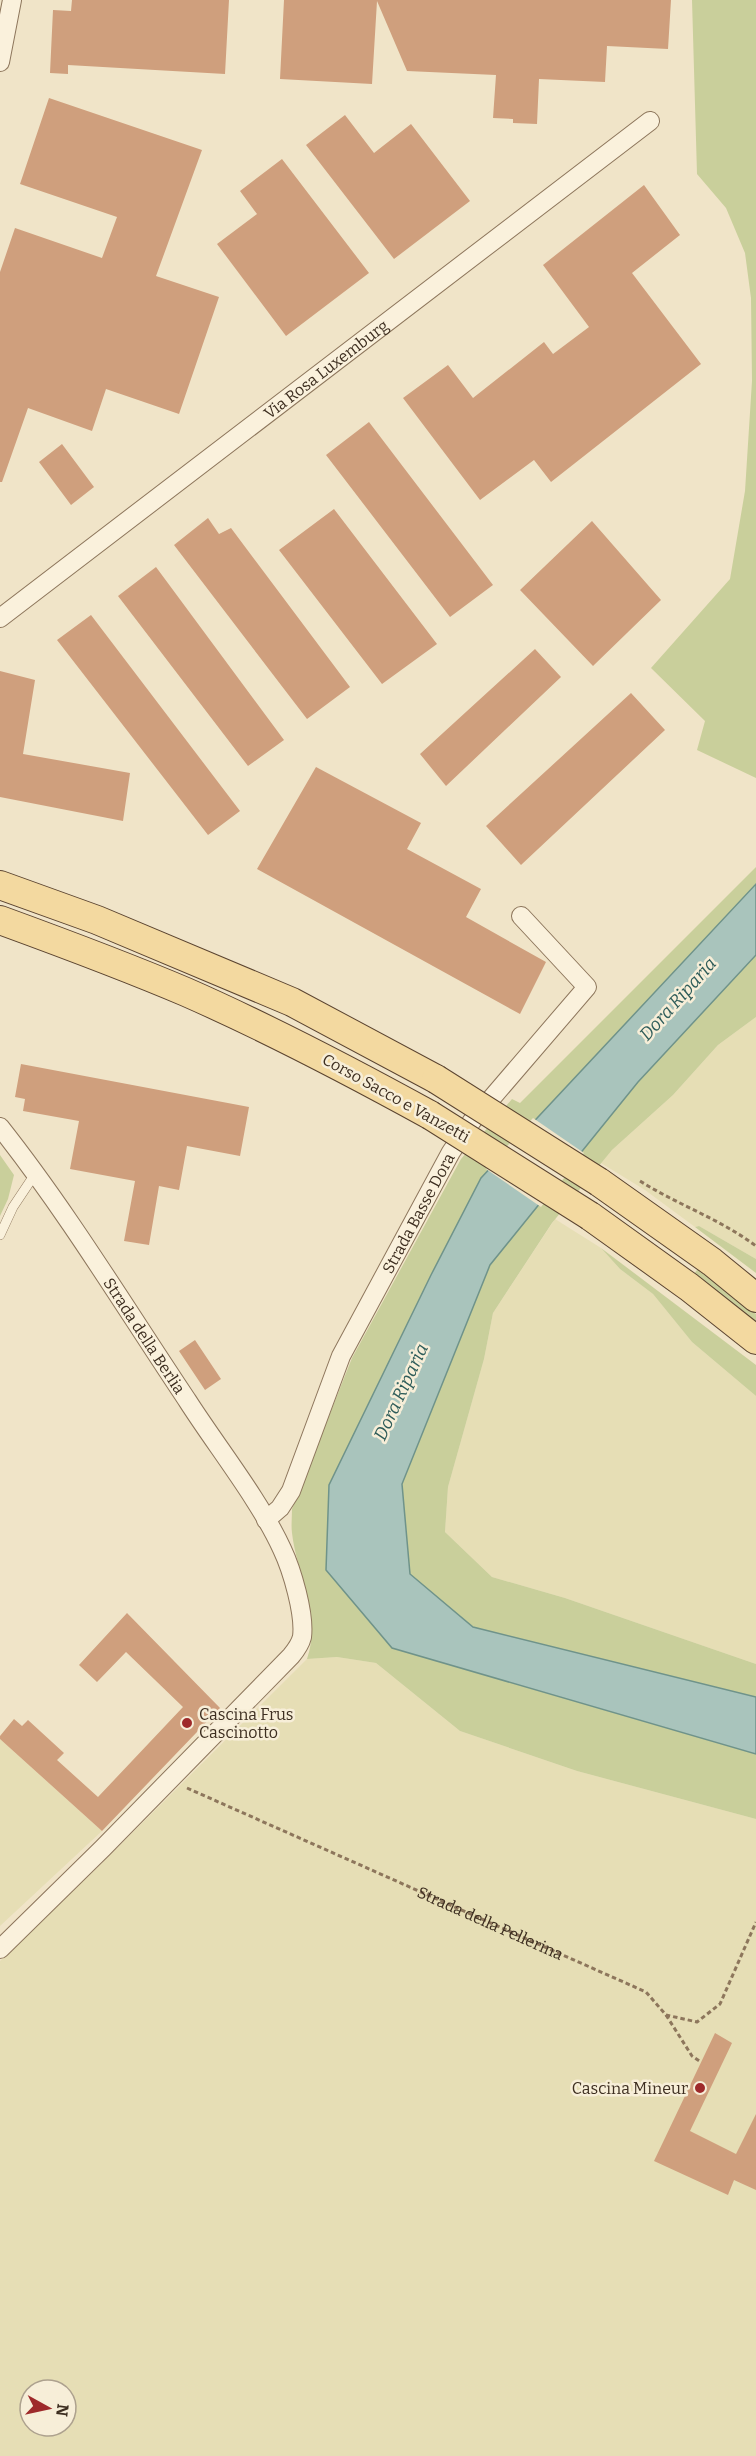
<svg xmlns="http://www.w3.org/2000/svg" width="756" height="2456" font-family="Bitter,serif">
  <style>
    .farmland { fill: #e6deb5; fill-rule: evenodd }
    .green { fill: #c9cf9b }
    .water { fill: #a9c4bc; stroke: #6f938a; stroke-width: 1.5 }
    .pier { fill: #f0e4c8 }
    .building { fill: #cf9f7d }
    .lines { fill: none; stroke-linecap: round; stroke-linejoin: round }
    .service-casing { stroke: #8d765c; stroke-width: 10 }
    .minor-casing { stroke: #8d765c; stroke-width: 20 }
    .primary-casing { stroke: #5b4430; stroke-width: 30 }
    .path { stroke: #8d765c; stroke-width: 3; stroke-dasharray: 4.5 3; stroke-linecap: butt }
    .service { stroke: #faf1dc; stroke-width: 9 }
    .minor { stroke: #faf1dc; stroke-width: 18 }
    .primary { stroke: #f3d9a0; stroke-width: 28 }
    .primary-bridge-casing { stroke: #5b4430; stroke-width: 30; stroke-linecap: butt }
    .primary-bridge { stroke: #f3d9a0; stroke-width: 28 }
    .poi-dot { fill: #9e2a2b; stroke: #f7eed8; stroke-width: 2 }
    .labels { text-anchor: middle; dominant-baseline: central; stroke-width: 5; stroke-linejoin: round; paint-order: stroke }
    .street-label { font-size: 16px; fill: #3d2e20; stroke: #f7eed8 }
    .poi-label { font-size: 16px; fill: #3d2e20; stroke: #f7eed8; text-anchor: start }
    .water-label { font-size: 18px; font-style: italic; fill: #2f5d5a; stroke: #f7eed8 }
  </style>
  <rect width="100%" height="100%" fill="#f0e4c8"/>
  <path class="farmland" d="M756 1017V1259L699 1226 695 1227 645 1190 601 1163 612 1150 673 1095 718 1045Z
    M555 1219 601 1248 620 1269 653 1294 692 1342 756 1396V1664L565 1598 492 1577 445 1532 448 1487 484 1359 493 1313Z
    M337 1657 376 1663 460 1731 577 1771 756 1819V2456H0V1961L92 1873 307 1659ZM30 2390H66V2426H30Z
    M0 1739 102 1831 0 1926Z"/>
  <path class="green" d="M692 0H756V778L697 750 705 721 651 668 730 579 745 491 752 381 751 298 745 253 726 208 697 174Z
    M756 867V884L745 897 481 1178 329 1485 392 1648 756 1754V1819L577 1771 460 1731 376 1663 337 1657 307 1659C322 1615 297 1576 292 1533 291 1525 292 1517 292 1509L352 1358 461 1159 512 1099 520 1103Z
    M756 955V1017L718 1045 673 1095 612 1150 552 1223 493 1313 484 1359 448 1487 445 1532 492 1577 565 1598 756 1664V1697L473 1627 410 1574 402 1484 490 1265 638 1082Z
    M0 1155 14 1175 8 1199 0 1216Z
    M699 1226 756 1259V1273L695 1227Z
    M601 1248 756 1365V1396L692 1342 653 1294 620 1269Z
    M698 1269 756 1314V1326L691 1277Z"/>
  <path class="water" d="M756 884V955L638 1082 490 1265 402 1484 410 1574 473 1627 756 1697V1754L392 1648 326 1570 329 1485 431 1275 481 1178Z"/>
  <path class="pier" d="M533 1118 584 1153 541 1207 486 1169Z"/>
  <path class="building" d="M72 0H229L225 74 68 65V74L50 73 53 10 71 11Z
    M284 0H671L668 49 607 46 605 82 539 79 537 124 513 123V119L493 118 496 75 407 71 377 1 372 84 280 79Z
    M49 98 202 150 156 276 219 297 179 414 106 389 92 431 28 408 2 482H0V272L15 228 102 258 117 217 20 184Z
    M345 115 374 153 411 124 470 201 394 259 306 145Z
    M282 159 369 273 286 336 217 244 257 214 240 191Z
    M644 185 680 235 632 273 701 364 551 482 534 460 480 500 403 398 448 365 473 398 544 342 553 354 589 327 543 265Z
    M369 422 493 585 450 617 326 455Z
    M62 444 94 487 71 505 39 462Z
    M334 509 437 644 382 684 279 550Z
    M208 518 219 534 231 528 350 687 307 719 174 545Z
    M592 521 661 600 593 666 520 590Z
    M156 567 284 740 248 766 118 596Z
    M91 615 240 811 208 835 57 640Z
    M535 649 561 677 446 786 420 754Z
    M0 671 35 680 23 754 130 773 123 821 0 797Z
    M631 693 665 730 521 865 486 826Z
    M316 767 421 823 407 849 481 889 466 917 546 962 520 1014 257 869Z
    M21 1064 249 1107 240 1156 187 1146 179 1190 159 1186 149 1245 124 1241 135 1181 70 1169 79 1121 23 1111 25 1099 15 1097Z
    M195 1340 221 1379 205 1390 179 1351Z
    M127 1613 220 1708 102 1831 0 1739V1736L14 1719 22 1726 28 1720 64 1753 57 1760 98 1797 183 1707 126 1652 97 1682 79 1665Z
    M715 2033 732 2043 690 2131 736 2154 756 2114V2190L734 2180 728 2195 654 2161Z"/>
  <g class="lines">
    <g class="service-casing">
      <path id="service" d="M0 1235 13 1207 35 1174"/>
    </g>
    <g class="minor-casing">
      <g id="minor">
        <path d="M0 62 12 0"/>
        <path id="s2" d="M0 618 650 121"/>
        <path id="s3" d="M0 1127C68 1213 126 1309 187 1400 217 1447 259 1499 282 1549 292 1570 305 1614 302 1637 300 1645 296 1650 291 1656L103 1848 0 1949"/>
        <path id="s4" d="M266 1520 280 1508 291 1491 341 1356 451 1152 472 1121 587 987 521 916"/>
      </g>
    </g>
    <g class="primary-casing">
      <path id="primary" d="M0 885 97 920 292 1002 436 1079
        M0 920C63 943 125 966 186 992 270 1029 350 1071 430 1115
        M599 1182 712 1262 756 1298
        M590 1216 689 1287 756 1340"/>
    </g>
    <g class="path">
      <path d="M640 1181C678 1205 720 1219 756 1246"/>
      <path id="s1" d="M187 1788 646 1992 666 2015 697 2022 720 2004 756 1922"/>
      <path d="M666 2015 692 2056 701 2062"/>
    </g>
    <use href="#service" class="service"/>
    <use href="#minor" class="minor"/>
    <use href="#primary" class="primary"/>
    <g class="primary-bridge-casing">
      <path id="primary-bridge" d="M436 1079 599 1182
        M430 1115 590 1216"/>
    </g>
    <use href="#primary-bridge" class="primary-bridge"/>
  </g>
  <g class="poi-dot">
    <circle cx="187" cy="1723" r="6"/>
    <circle cx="700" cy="2088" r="6"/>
  </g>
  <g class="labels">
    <g class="street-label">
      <text stroke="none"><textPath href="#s2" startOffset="410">Via Rosa Luxemburg</textPath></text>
      <text transform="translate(396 1098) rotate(29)">Corso Sacco e Vanzetti</text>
      <text stroke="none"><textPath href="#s4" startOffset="345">Strada Basse Dora</textPath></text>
      <text stroke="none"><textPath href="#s3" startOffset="254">Strada della Berlia</textPath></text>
      <text stroke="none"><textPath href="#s1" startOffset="332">Strada della Pellerina</textPath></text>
    </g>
    <g class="poi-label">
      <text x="199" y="1714">Cascina Frus<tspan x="199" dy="18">Cascinotto</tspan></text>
      <text x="688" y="2088" text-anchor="end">Cascina Mineur</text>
    </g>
    <g class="water-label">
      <text transform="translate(678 999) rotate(-48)">Dora Riparia</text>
      <text transform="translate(401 1392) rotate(-65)">Dora Riparia</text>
    </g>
  </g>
  <g transform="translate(48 2408) rotate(98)"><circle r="28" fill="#f7eed8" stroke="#ada18e" stroke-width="1.5"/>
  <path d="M0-4.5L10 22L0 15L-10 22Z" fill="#9e2a2b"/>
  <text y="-9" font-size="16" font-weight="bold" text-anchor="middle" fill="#3d2e20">N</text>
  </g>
</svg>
